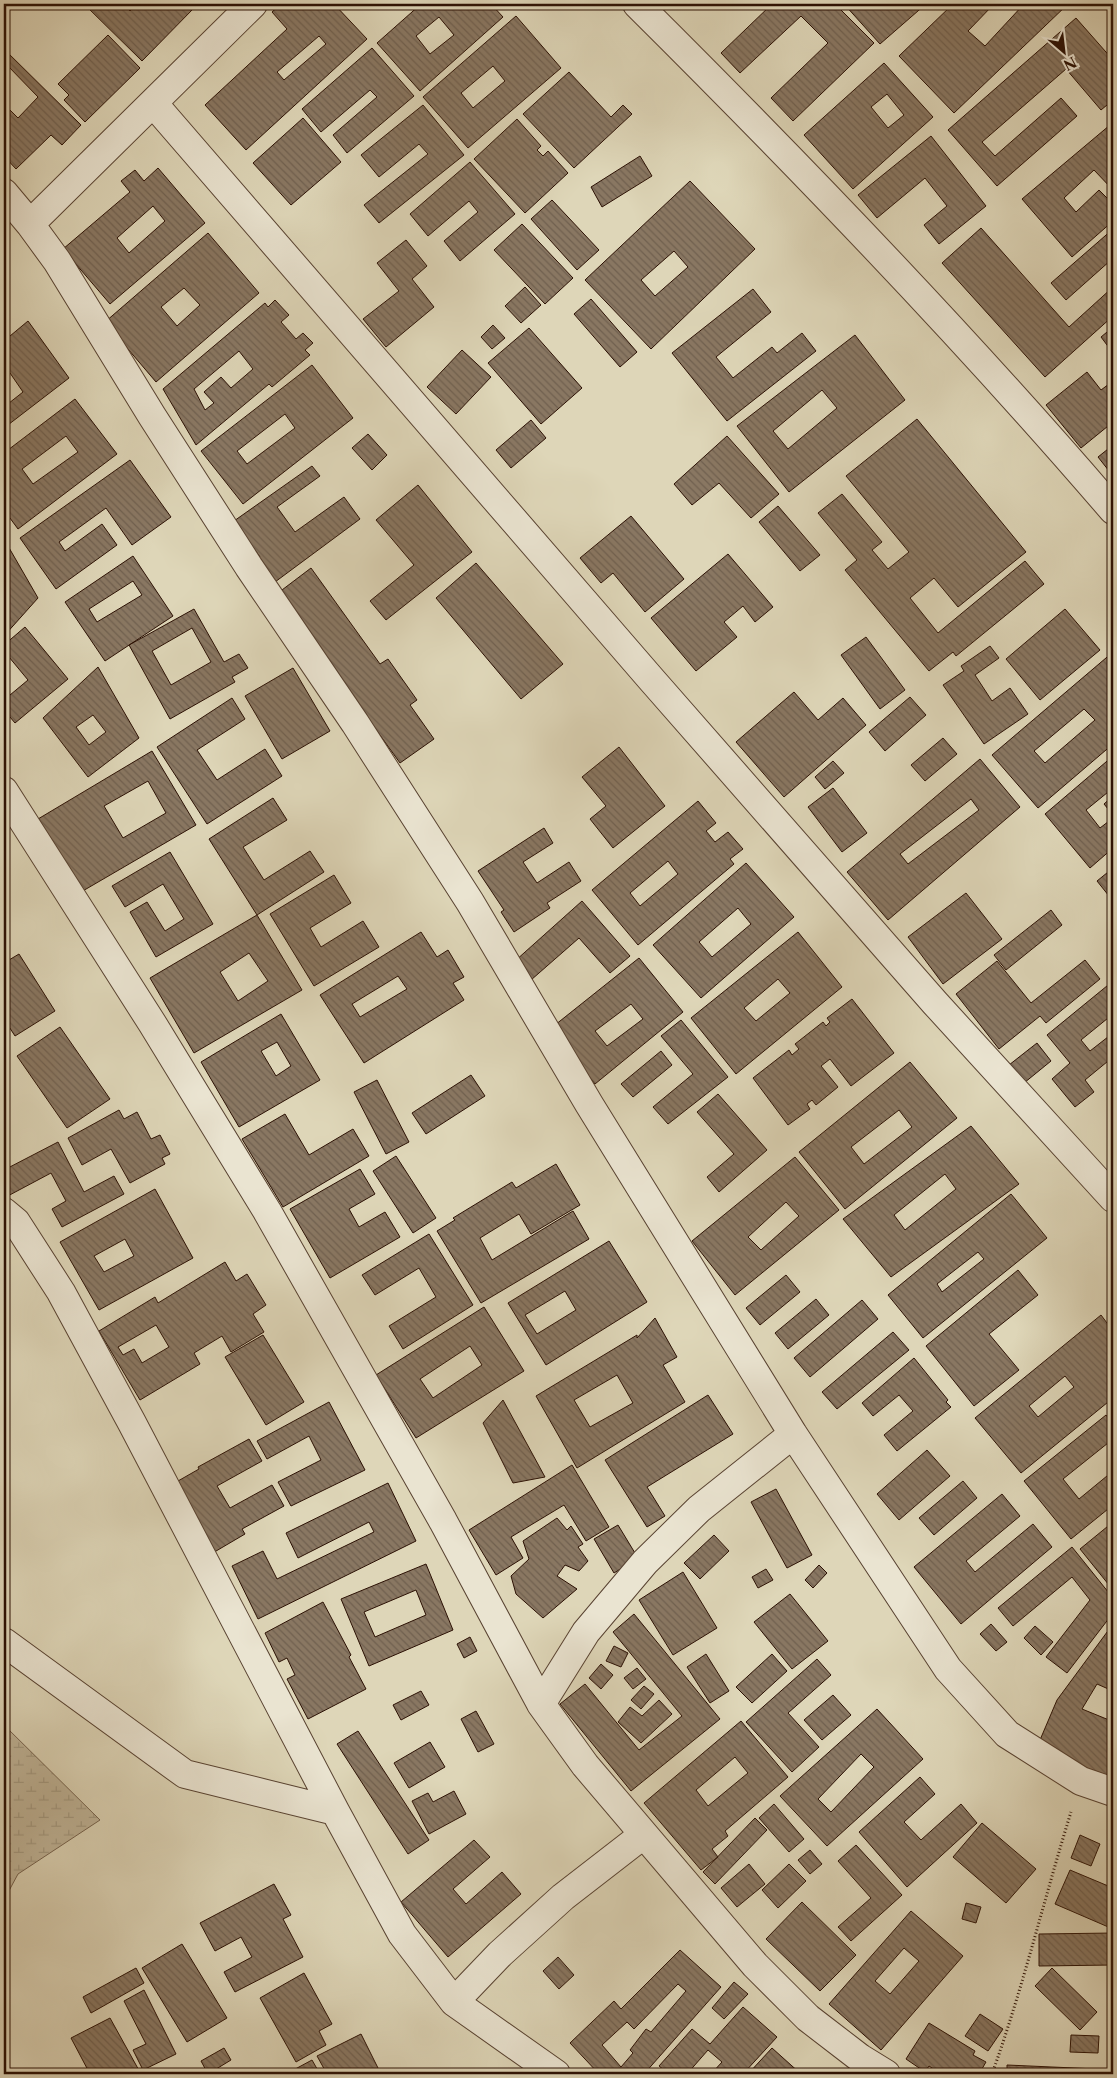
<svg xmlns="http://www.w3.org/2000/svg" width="1117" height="2078" font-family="'Libre Caslon Text',serif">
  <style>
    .wetland { fill: url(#wetland-marsh); stroke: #76634e }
    .building { fill: url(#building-back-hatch); stroke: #2c1104; fill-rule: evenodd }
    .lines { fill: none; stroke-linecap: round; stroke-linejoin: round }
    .minor-casing { stroke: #584231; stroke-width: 30 }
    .path { stroke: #2c1104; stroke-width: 3; stroke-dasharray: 1 2.5; stroke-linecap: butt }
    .minor { stroke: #eae4d1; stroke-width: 28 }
  </style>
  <defs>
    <pattern id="wetland-marsh" width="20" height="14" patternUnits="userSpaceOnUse" patternTransform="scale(1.25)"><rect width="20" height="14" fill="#c0b599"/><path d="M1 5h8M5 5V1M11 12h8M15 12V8" fill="none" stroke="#a59b82"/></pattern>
    <pattern id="building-back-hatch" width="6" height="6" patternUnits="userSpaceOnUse" patternTransform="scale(1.25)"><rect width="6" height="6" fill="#897762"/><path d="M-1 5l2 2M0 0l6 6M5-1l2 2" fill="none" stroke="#70604f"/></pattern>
  </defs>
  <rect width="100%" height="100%" fill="#ded6b8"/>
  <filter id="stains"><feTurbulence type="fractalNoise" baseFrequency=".004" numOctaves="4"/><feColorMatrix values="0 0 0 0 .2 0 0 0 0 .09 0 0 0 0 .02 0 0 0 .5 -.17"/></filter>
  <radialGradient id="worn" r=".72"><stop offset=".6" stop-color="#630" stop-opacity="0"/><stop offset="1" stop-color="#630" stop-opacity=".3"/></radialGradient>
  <path class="wetland" d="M4 1725 100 1820 18 1874 4 1900Z"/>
  <path class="building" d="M84 4H124L130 11 137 4H188L193 9 142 61Z
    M281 4H334L367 39 246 150 205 105 287 29 272 12ZM319 36 326 44 284 80 277 72Z
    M421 4H491L503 17 420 91 377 43ZM439 17 454 35 430 54 416 36Z
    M772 4H835L874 43 793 121 771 98 828 43 801 16 740 73 721 53Z
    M844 4H926L880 44Z
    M953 4H994L968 31 985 46 1024 4H1068L954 113 899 56Z
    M516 16 561 68 468 148 423 97ZM493 66 505 81 473 108 461 93Z
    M1076 18 1113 60V100L1101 110 1066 69 982 142 995 156 1061 98 1077 116 997 186 948 130Z
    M108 35 140 68 85 122 64 100 69 95 58 84Z
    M372 48 414 96 347 153 333 135 377 97 370 90 321 132 302 109Z
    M4 49 81 125 62 145 51 135 16 169 4 156V104L18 118 38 97 7 65 4 69Z
    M884 63 933 117 853 189 804 135ZM887 94 904 115 888 128 871 107Z
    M569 72 611 117 623 105 632 114 574 168 523 114Z
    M423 105 464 155 379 223 364 205 428 154 419 144 379 177 361 155Z
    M303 118 341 162 291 205 253 163Z
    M517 119 541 146 537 150 543 156 548 151 568 173 525 213 474 159Z
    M1110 125 1113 129V190L1094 170 1064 198 1076 212 1099 190 1110 201 1113 198V221L1072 257 1022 199Z
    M931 136 986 206 939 244 924 225 947 206 925 178 877 218 858 195Z
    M640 156 652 176 602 207 591 187Z
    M470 162 515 214 460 261 444 241 478 212 469 201 428 236 410 214Z
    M158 168 205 223 110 304 63 249 130 192 121 181 135 170 144 181ZM153 206 165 221 129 253 117 238Z
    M690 181 755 249 651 349 585 280ZM674 251 688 267 655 296 641 280Z
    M552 200 599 250 577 270 531 219Z
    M522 224 573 278 545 304 494 250Z
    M981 228 1069 327 1113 287V316L1045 377 942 263Z
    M1113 229V263L1111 260 1066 300 1051 283Z
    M208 233 259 293 156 382 105 322ZM184 288 200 305 177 326 161 307Z
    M406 240 427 266 412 279 434 307 386 347 363 319 399 291 377 263Z
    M525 287 541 305 521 323 505 306Z
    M753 289 771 312 716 357 733 378 772 347 777 353 802 333 816 351 727 421 672 353Z
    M591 299 637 352 620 367 574 314Z
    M275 300 289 315 281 322 296 339 303 333 313 343 305 350 310 355 272 387 269 384 196 445 163 389 265 303 268 307ZM239 351 253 369 231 388 221 377 204 392 214 403 205 410 194 389Z
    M28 321 69 378 4 428V407L23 392 10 373 4 378V341Z
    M493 325 505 338 492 349 481 337Z
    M1113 327V353L1101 337Z
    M529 328 582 388 541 424 488 363Z
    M855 335 905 400 789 492 737 426ZM822 390 837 408 788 449 773 431Z
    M462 350 491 377 456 414 427 387Z
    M312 365 353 418 243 504 201 451ZM285 414 295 428 247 464 237 451Z
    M1087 372 1101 390 1113 381V422L1081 448 1046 405Z
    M75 399 117 454 18 529 4 510V453ZM66 436 78 452 33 484 22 469Z
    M917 419 1026 552 958 607 934 578 910 598 938 633 1025 561 1044 584 956 656 953 652 929 671 845 570 857 560 818 513 842 494 882 542 872 550 888 569 909 552 846 476Z
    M531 420 546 438 511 468 496 450Z
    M368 434 387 455 372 470 352 448Z
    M727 436 779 494 751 518 719 483 692 505 674 484Z
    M1113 445V476L1098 457Z
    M130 460 171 517 132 545 106 508 59 542 65 551 102 524 117 545 56 589 20 538Z
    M312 466 320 476 277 507 295 532 344 497 360 519 275 582 258 559 260 557 234 521Z
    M418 485 472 552 386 620 370 601 414 565 376 520Z
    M778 506 820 555 800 571 759 522Z
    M631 516 684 579 645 612 613 573 601 583 580 558Z
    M8 546 38 598 4 636V605L9 599 4 594V552Z
    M728 554 773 607 755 622 743 606 724 622 737 637 696 671 651 618Z
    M133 556 173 616 105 661 65 602ZM133 581 142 595 97 622 89 609Z
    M476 563 563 664 521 699 436 598Z
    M311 568 380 664 388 659 417 700 410 705 434 739 400 763 278 593Z
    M194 609 224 662 239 654 248 668 232 677 235 682 170 719 129 645ZM192 628 211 662 171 685 152 651Z
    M1065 609 1100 650 1040 700 1006 659Z
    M25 627 68 679 15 723 4 710V700L28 680 4 651V645Z
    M866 637 905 690 880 709 841 655Z
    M990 646 999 658 975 675 992 701 1010 688 1028 714 984 744 943 685 964 671 961 666Z
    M1113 652V744L1038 808 992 755ZM1084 709 1095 720 1045 763 1034 751Z
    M98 667 139 738 88 777 43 718ZM93 715 106 732 89 745 76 727Z
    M293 668 330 731 282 759 245 696Z
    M794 692 818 720 843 698 866 725 784 797 736 742Z
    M910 697 926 715 885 751 869 732Z
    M232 698 245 719 197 750 217 780 265 749 282 776 207 824 157 747Z
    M943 738 957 754 925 781 911 765Z
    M619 747 665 806 613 848 590 819 606 806 582 777Z
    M152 751 196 825 81 892 38 819ZM148 781 166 813 123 838 104 806Z
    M1113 756V788L1086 810 1100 828 1113 818V848L1090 868 1045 814Z
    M980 759 1020 807 888 920 847 872ZM971 799 979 810 908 864 900 854Z
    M833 761 844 773 825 789 815 777Z
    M833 788 867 833 842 852 808 807Z
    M1113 796V815L1104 804Z
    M273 798 287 820 243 847 264 880 310 851 324 872 257 915 209 839Z
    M698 801 716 823 706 831 715 842 728 832 743 849 730 859 734 864 638 945 592 890ZM668 861 678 874 640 906 630 893Z
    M544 828 553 843 523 862 537 883 569 862 581 881 547 903 550 908 514 932 501 912 504 910 478 871Z
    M170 852 213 924 156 957 130 912 147 902 165 931 184 919 163 884 125 907 112 886Z
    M746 863 794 917 701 998 653 945ZM738 908 751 924 712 957 699 942Z
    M1113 868V901L1097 881Z
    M334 875 351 903 310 928 321 947 363 921 379 947 314 986 270 914Z
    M966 893 1002 939 943 984 908 937Z
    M582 901 630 956 610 973 579 938 531 980 515 961Z
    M1051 910 1062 925 1006 970 994 955Z
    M257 915 302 990 194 1053 150 978ZM249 953 268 981 238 1001 220 972Z
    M421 932 437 957 448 950 464 977 453 983 464 1000 364 1063 320 995ZM398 976 407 989 360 1017 352 1004Z
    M798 932 842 987 736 1074 691 1018ZM778 979 790 993 756 1021 744 1008Z
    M19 954 55 1011 15 1036 4 1019V963Z
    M639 958 683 1012 595 1084 550 1029ZM631 1004 643 1019 607 1046 595 1031Z
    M1085 960 1100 979 1046 1023 1040 1016 999 1049 956 994 997 961 1031 1003Z
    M1113 981V1014L1081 1040 1090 1051 1113 1033V1057L1085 1080 1094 1092 1075 1107 1052 1079 1070 1063 1047 1035Z
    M852 999 894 1053 851 1086 830 1059 821 1066 838 1087 816 1105 812 1100 807 1104 810 1109 788 1125 753 1078 789 1050 792 1055 799 1049 795 1044 823 1022 826 1026 830 1022 827 1018Z
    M281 1014 320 1080 239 1127 201 1062ZM277 1042 291 1066 276 1076 261 1051Z
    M681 1020 728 1077 668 1124 653 1107 693 1074 661 1036Z
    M60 1027 110 1099 67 1128 17 1056Z
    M1037 1043 1051 1061 1024 1083 1009 1065Z
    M661 1051 672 1065 633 1097 621 1084Z
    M910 1062 957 1118 845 1209 799 1152ZM899 1110 912 1127 864 1164 851 1147Z
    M471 1075 485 1096 426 1134 412 1113Z
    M377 1080 409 1142 386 1154 354 1092Z
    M718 1094 767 1150 719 1192 707 1177 734 1154 697 1112Z
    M119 1110 124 1119 137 1112 151 1139 160 1135 170 1154 162 1158 165 1164 130 1183 111 1149 82 1165 68 1138Z
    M285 1114 309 1155 353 1129 369 1156 283 1207 242 1139Z
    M971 1126 1019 1184 891 1277 843 1219ZM945 1174 956 1189 905 1230 894 1215Z
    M58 1142 84 1192 114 1176 124 1194 62 1227 52 1209 66 1201 51 1173 4 1198V1170Z
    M396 1156 436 1218 413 1233 373 1171Z
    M795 1157 839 1210 735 1295 692 1241ZM786 1202 799 1216 761 1250 748 1237Z
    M556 1164 580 1205 531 1234 519 1214 480 1238 492 1260 573 1211 589 1239 481 1303 437 1231 455 1220 453 1218 512 1182 516 1188Z
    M360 1169 375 1194 349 1209 359 1227 385 1212 400 1237 330 1278 290 1209Z
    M155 1189 193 1258 99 1310 60 1242ZM125 1239 134 1256 104 1272 94 1256Z
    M1011 1194 1047 1238 923 1338 888 1295ZM978 1252 984 1259 942 1292 937 1284Z
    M429 1234 473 1305 403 1349 389 1326 436 1297 419 1268 375 1295 362 1275Z
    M609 1241 647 1302 546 1365 508 1303ZM565 1291 576 1310 537 1334 525 1315Z
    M225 1262 236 1281 247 1274 266 1305 253 1314 264 1332 231 1352 222 1336 194 1353 200 1364 140 1400 99 1331 155 1297 158 1303ZM156 1325 169 1347 142 1363 134 1349 123 1355 118 1347Z
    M1018 1270 1038 1295 989 1334 1019 1370 974 1406 926 1346Z
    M786 1275 800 1292 760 1325 746 1308Z
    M816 1299 829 1315 788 1349 775 1333Z
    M862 1300 878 1319 810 1377 794 1358Z
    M484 1307 524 1371 416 1438 376 1375ZM470 1346 482 1365 433 1398 420 1379Z
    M1101 1315 1113 1331V1398L1021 1473 975 1418ZM1065 1376 1074 1387 1038 1417 1029 1406Z
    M655 1318 677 1357 663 1365 685 1402 577 1468 536 1396 637 1335V1338ZM617 1375 633 1403 590 1427 574 1400Z
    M893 1332 909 1350 837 1409 822 1392Z
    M263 1335 304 1402 266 1425 225 1357Z
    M914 1358 948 1400 946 1402 951 1407 897 1451 884 1435 913 1411 899 1395 873 1416 862 1403Z
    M708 1395 733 1434 647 1487 665 1516 647 1527 605 1460Z
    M503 1400 545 1477 513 1483 483 1423Z
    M329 1402 365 1470 291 1506 278 1482 321 1460 309 1436 267 1459 257 1441Z
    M1106 1415 1113 1424V1439L1063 1479 1079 1499 1113 1471V1505L1071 1539 1024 1481Z
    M249 1439 262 1461 217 1486 230 1508 272 1485 284 1506 242 1529 245 1534 211 1554 171 1485 199 1469 198 1467Z
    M927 1450 950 1476 899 1520 877 1494Z
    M572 1465 609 1527 586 1541 564 1505 511 1537 523 1558 496 1575 469 1530Z
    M963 1481 977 1498 934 1535 919 1518Z
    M388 1483 416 1541 258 1619 232 1566 263 1551 277 1579 374 1532 369 1522 298 1558 286 1533Z
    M776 1489 812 1555 787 1568 751 1502Z
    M1002 1494 1020 1516 966 1561 975 1572 1033 1524 1052 1547 961 1624 914 1567Z
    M557 1518 567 1530 571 1526 583 1544 578 1547 588 1561 579 1571 565 1565 557 1576 577 1589 543 1618 516 1594 511 1576 529 1559 523 1541Z
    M1113 1522V1590L1080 1549Z
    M618 1525 638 1558 614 1573 594 1539Z
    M714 1535 729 1551 700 1579 684 1563Z
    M1072 1547 1113 1598V1613L1067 1673 1046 1657 1090 1600 1072 1577 1013 1626 998 1608Z
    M426 1564 453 1630 369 1666 341 1599ZM416 1590 426 1615 375 1637 364 1612Z
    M819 1565 827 1573 813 1588 805 1580Z
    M766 1569 773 1580 758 1588 752 1577Z
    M683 1572 717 1628 673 1655 639 1600Z
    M790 1594 828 1641 792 1669 754 1622Z
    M323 1602 351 1655 349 1657 366 1689 308 1719 287 1679 295 1675 287 1658 279 1662 265 1633Z
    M634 1614 720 1719 631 1791 560 1704 585 1684 639 1750 682 1716 613 1632Z
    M991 1624 1007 1642 996 1651 980 1634Z
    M1113 1624V1661L1110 1667 1113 1668V1691L1097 1684 1082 1709 1109 1720 1113 1708V1779L1037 1747 1057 1700Z
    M1035 1626 1053 1642 1041 1655 1024 1638Z
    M470 1637 477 1651 464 1658 457 1644Z
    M614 1646 628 1653 621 1667 606 1661Z
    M706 1654 729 1691 710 1703 687 1667Z
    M772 1654 787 1671 752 1703 736 1687Z
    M817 1659 831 1675 788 1713 819 1747 792 1772 746 1722Z
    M601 1664 613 1675 601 1689 589 1678Z
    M637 1668 646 1679 633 1689 624 1678Z
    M644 1686 654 1694 641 1709 631 1700Z
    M421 1691 429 1705 401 1720 393 1705Z
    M833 1695 851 1715 822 1740 804 1720Z
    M659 1700 672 1714 641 1743 618 1722 630 1707 642 1716Z
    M877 1709 923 1759 827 1846 780 1796ZM861 1754 874 1767 831 1812 818 1799Z
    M476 1711 494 1744 478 1752 461 1719Z
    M741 1721 788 1777 725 1831 728 1836 712 1849 718 1857 701 1870 644 1803ZM735 1757 748 1773 708 1806 696 1790Z
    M358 1731 429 1840 408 1854 337 1744Z
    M430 1742 445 1767 409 1788 394 1763Z
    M920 1777 935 1794 904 1822 921 1840 961 1804 977 1823 907 1887 859 1832Z
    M454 1791 466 1814 429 1834 412 1801 428 1793 433 1802Z
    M774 1804 804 1839 789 1852 759 1818Z
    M755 1818 767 1830 715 1884 703 1872Z
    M982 1823 1036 1869 1006 1903 953 1857Z
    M1080 1835 1100 1844 1091 1866 1071 1858Z
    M474 1840 490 1857 453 1889 466 1904 502 1872 521 1894 448 1957 401 1902Z
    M856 1845 902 1895 851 1941 838 1927 871 1898 838 1861Z
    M810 1850 822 1864 810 1874 798 1860Z
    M749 1864 765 1884 737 1907 721 1888Z
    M789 1864 806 1881 778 1908 762 1890Z
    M1070 1870 1113 1888V1929L1055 1904Z
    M274 1884 291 1915 283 1919 303 1957 235 1992 224 1972 252 1957 241 1937 215 1951 200 1923Z
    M802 1902 856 1955 820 1991 766 1939Z
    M966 1903 981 1907 976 1923 962 1919Z
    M911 1911 963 1956 881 2050 829 2004ZM904 1948 919 1961 890 1994 875 1981Z
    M1113 1933V1965L1039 1966V1934Z
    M182 1944 227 2018 187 2042 142 1968Z
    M680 1950 721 1987 644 2074H599L570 2043 614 2001 621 2009ZM678 1984 686 1991 651 2032 646 2029 630 2050 633 2053 621 2067 602 2045 627 2022 634 2029Z
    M558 1957 574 1975 559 1989 543 1971Z
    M136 1968 144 1983 91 2013 83 1997Z
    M1052 1968 1097 2012 1080 2030 1035 1986Z
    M304 1973 332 2024 319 2031 326 2045 296 2062 260 1998Z
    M734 1982 748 1994 724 2019 712 2008Z
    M144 1990 176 2054 143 2070 133 2050 146 2044 124 2001Z
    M743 2007 777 2037 743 2074H711L722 2062 708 2050 687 2074H669L659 2066 692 2029 710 2044Z
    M980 2014 1003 2029 988 2051 965 2036Z
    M110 2018 141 2074H90L71 2038Z
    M929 2023 975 2051 973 2055 986 2062 979 2074H941L929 2066 925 2072 906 2059Z
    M361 2034 381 2074H327L317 2056Z
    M1071 2035 1099 2036 1098 2053 1070 2052Z
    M224 2048 231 2060 208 2074 201 2061Z
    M772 2048 801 2074H748Z
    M312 2060 320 2074H286Z
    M1007 2065 1097 2069V2074H1007Z"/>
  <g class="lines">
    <g class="minor-casing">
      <path id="minor" d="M637 4C801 167 962 334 1113 510
        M153 103 651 679 935 1003 1113 1198
        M4 193 30 224 57 261 152 416 249 567 355 723 470 902 589 1104 793 1434 948 1669 1007 1734 1081 1781 1113 1792
        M30 224 253 4
        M4 791 152 1023 267 1211 443 1521 541 1704 585 1765 755 1965 808 2018 860 2058 886 2074
        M4 1212 16 1222 61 1292 132 1423 335 1811 402 1934 454 2002 556 2074
        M4 1642 185 1774 335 1811
        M541 1704 586 1632 645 1562 699 1509 793 1434
        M454 2002 500 1954 563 1897 643 1835"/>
    </g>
    <path class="path" d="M992 2074C1023 1988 1044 1899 1071 1812"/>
    <use href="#minor" class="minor"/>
  </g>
  <rect width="1117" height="2078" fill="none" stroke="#ded6b8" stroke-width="20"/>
  <rect x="5" y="5" width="1107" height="2068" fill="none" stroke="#2c1104" stroke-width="2.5"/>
  <rect x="10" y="10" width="1097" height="2058" fill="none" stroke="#2c1104"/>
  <g transform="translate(1064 52) rotate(152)" stroke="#eae4d1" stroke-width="4" paint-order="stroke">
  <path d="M0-4L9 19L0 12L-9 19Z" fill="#2c1104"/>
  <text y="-8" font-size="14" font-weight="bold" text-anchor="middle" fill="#2c1104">N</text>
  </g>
  <rect width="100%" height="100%" filter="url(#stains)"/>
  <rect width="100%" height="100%" fill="url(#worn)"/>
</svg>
